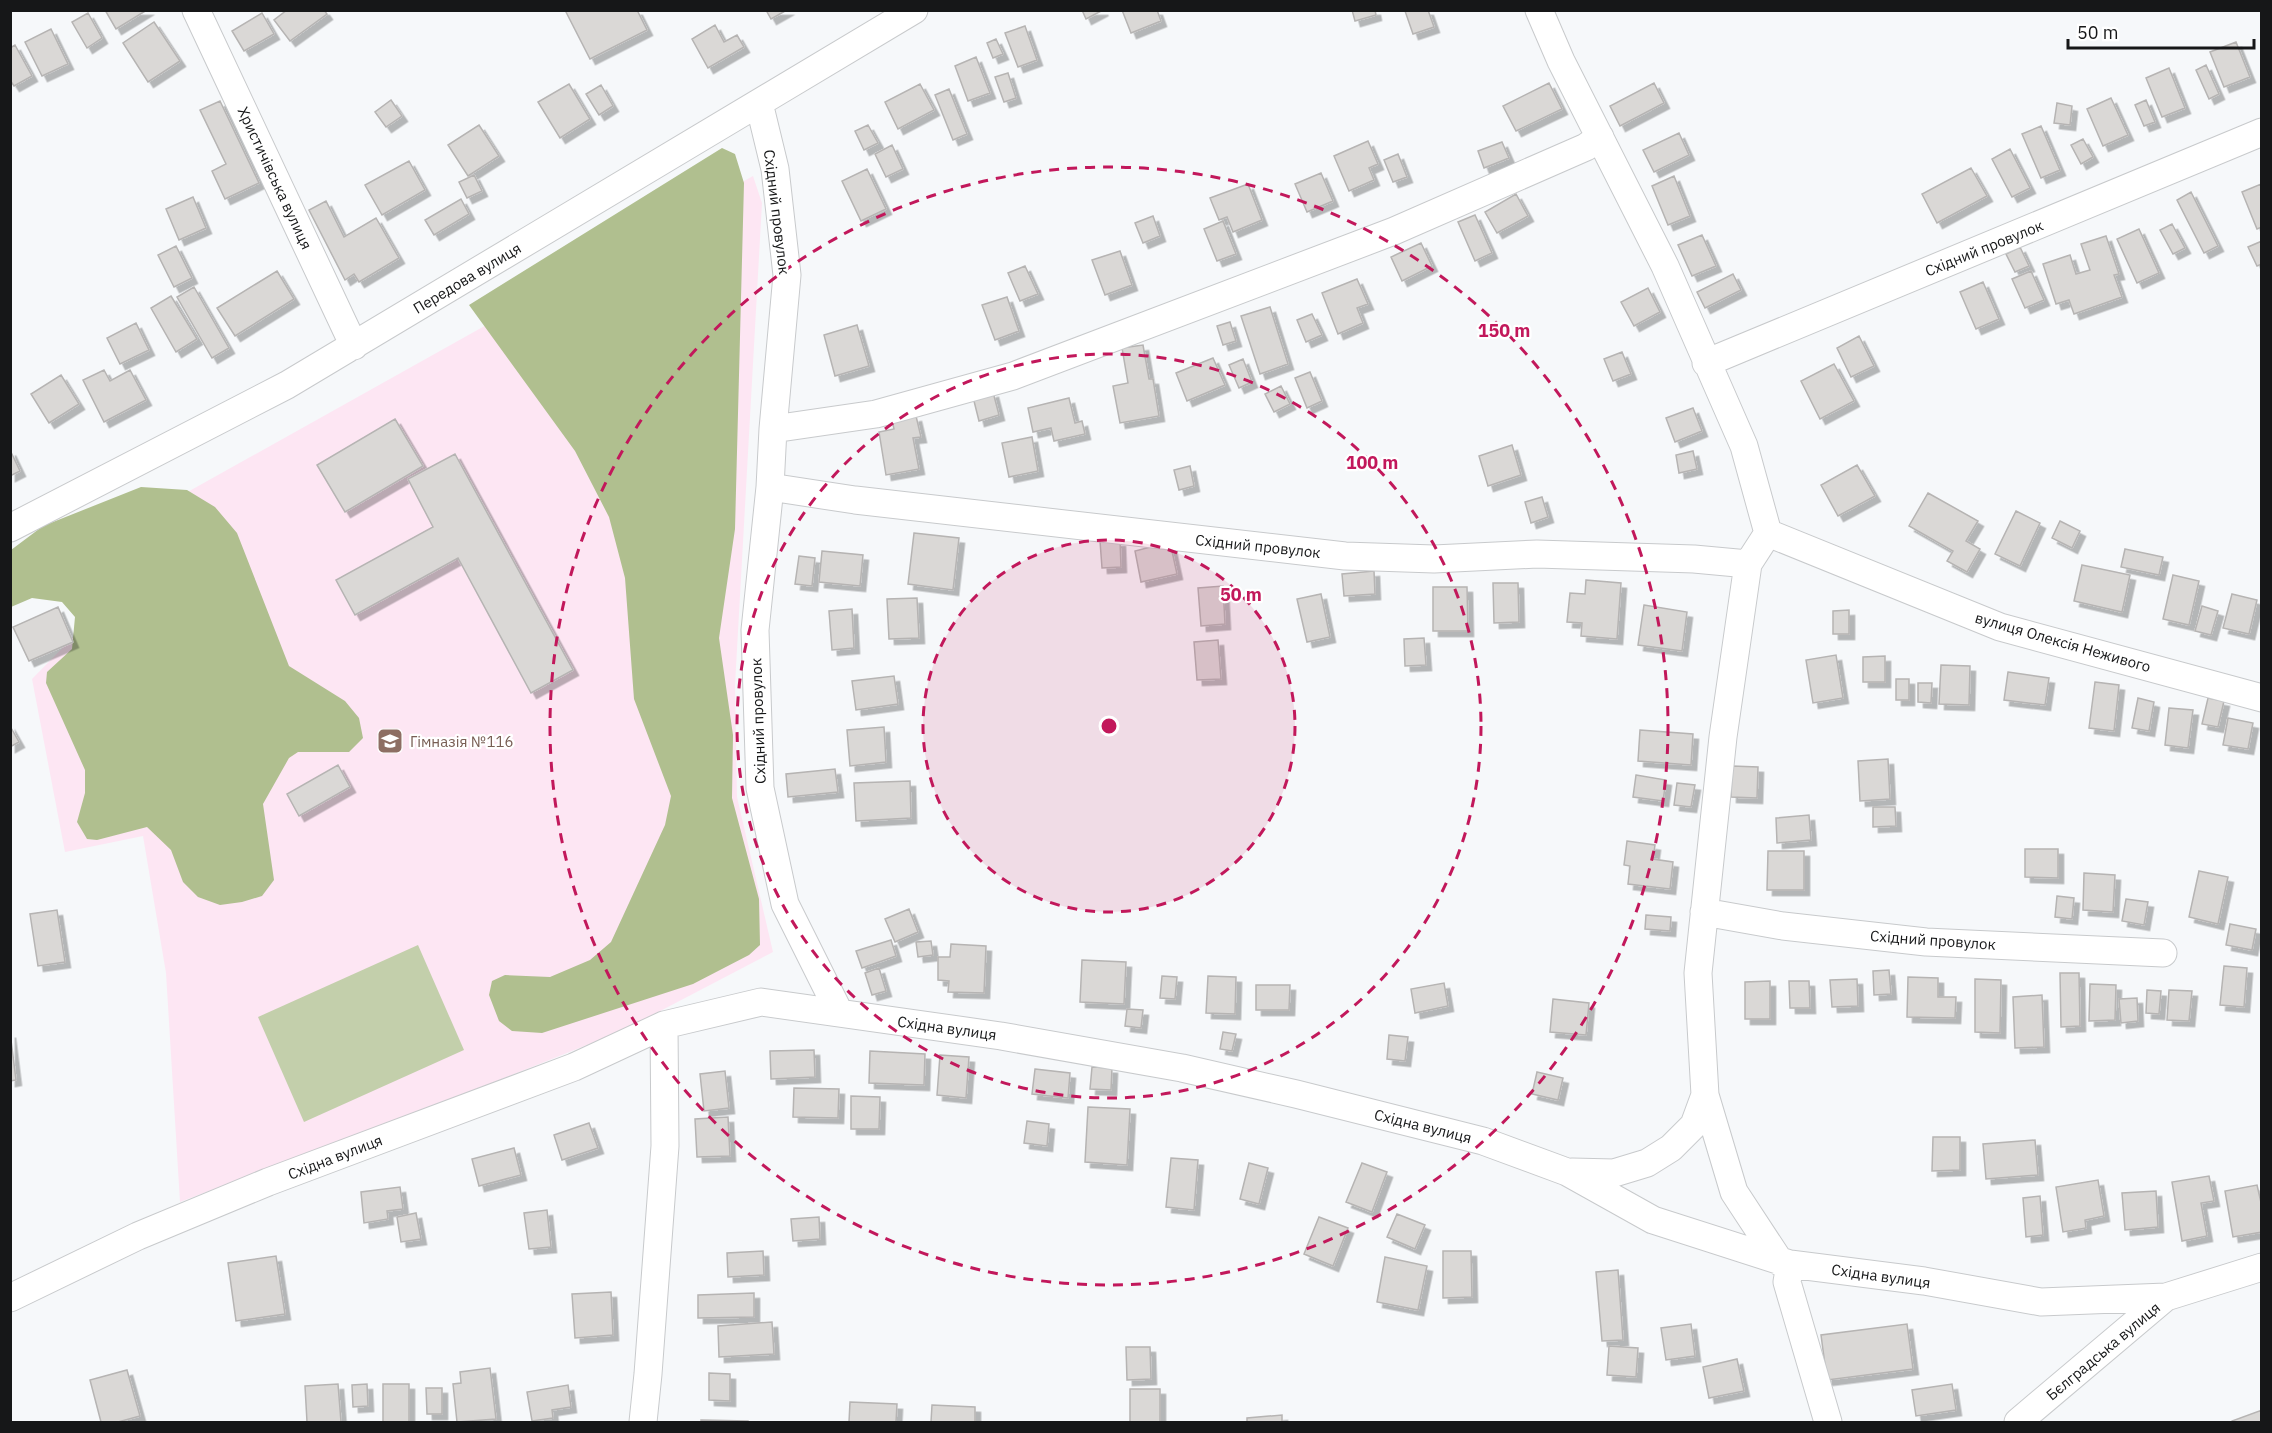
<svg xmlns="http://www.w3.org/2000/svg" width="2272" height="1433" font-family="'IBM Plex Sans',sans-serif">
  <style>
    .education { fill: #fde6f3 }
    .green { fill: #c3cfab }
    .forest { fill: #b0bf8f }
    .building { fill: #dad8d6; stroke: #b6b4b3; stroke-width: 1.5; filter: url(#shadow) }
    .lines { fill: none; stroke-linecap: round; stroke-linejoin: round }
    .minor-casing { stroke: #c8cacc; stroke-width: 29 }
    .minor { stroke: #fff; stroke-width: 27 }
    .ring { fill: none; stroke: #c2185b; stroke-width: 3; stroke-dasharray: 10 8 }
    .labels { text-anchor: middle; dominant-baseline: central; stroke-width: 4.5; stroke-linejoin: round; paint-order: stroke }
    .street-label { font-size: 15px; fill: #161718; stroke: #fff }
    .education-label { font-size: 15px; fill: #785e54; stroke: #fff; text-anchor: start }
    .centre { fill: #c2185b; stroke: #fff; stroke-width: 3 }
    .ring-label { font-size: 18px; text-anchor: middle; font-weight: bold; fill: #c2185b; stroke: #fff; stroke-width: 4.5; stroke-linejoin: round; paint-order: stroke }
  </style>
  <defs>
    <filter id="shadow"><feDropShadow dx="5.5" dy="5.5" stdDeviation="0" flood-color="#0004"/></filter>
  </defs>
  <rect width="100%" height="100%" fill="#f6f8fa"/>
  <path class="education" d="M753 176 762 203 735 685 737 797 773 952 622 1031 474 1090 180 1202 166 973 143 836 65 852 32 679 88 622 57 565Z"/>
  <path class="green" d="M418 945 464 1050 304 1122 258 1017Z"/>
  <path class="forest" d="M722 148 735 154 744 183 735 529 719 638 733 735 732 798 759 899 760 945 749 955 693 984 542 1033 512 1031 499 1021 489 995 492 981 505 975 550 977 590 960 611 942 665 825 671 796 634 699 625 578 609 517 575 451 469 305Z
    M141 487 187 490 215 507 237 533 289 666 345 701 359 718 363 738 349 752H298L289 758 263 804 274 880 262 896 242 902 220 905 198 897 183 882 171 850 147 827 97 840 87 839 77 822 85 793V770L46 683 47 672 72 649 75 617 62 602 32 598 11 607V550L43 526Z"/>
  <path class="building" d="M105 10H147L116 29Z
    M287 10H324L327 14 290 41 274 20Z
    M565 10H637L647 30 590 59Z
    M766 10H787L771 19Z
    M1082 10H1103L1086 19Z
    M1122 10H1157L1161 21 1131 33Z
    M1352 10H1375L1376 15 1355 21Z
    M1407 10H1428L1434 27 1413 34 1405 11Z
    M88 13 102 38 87 48 72 22Z
    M262 13 274 34 244 51 232 31Z
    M154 22 180 61 148 82 123 43Z
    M715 25 724 42 737 35 744 47 708 68 692 39Z
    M1025 26 1037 60 1018 67 1005 33Z
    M51 29 68 64 42 76 25 42Z
    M996 39 1003 54 993 58 987 43Z
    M2236 42 2250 77 2224 87 2210 52Z
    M15 45 32 76 14 86 10 80V48Z
    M976 57 990 93 968 101 955 66Z
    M2206 65 2219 94 2209 99 2196 70Z
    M2169 68 2185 108 2162 117 2146 78Z
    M1008 73 1016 98 1004 102 995 77Z
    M1549 83 1562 109 1516 131 1503 106Z
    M1654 83 1664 103 1620 126 1610 106Z
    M569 84 590 119 560 138 538 102Z
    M920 84 934 110 898 129 885 102Z
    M601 85 613 106 599 115 586 94Z
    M949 89 967 134 953 140 935 95Z
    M2111 98 2128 135 2103 146 2087 109Z
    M391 100 402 116 386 127 375 112Z
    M2146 100 2155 122 2144 126 2135 105Z
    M220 101 259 183 225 199 212 171 226 164 200 110Z
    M2057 103 2072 106 2070 125 2054 123Z
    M479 125 499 156 468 176 448 145Z
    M868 125 878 143 864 150 855 131Z
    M2041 126 2060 170 2041 178 2022 134Z
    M1679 133 1689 155 1654 172 1643 150Z
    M2083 139 2093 157 2081 164 2071 145Z
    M1368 141 1378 164 1369 168 1374 180 1349 191 1334 156Z
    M1502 142 1509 158 1484 168 1478 151Z
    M892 145 903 169 886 177 875 154Z
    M2010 149 2030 188 2012 197 1992 159Z
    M1398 154 1407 177 1393 182 1384 160Z
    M409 161 425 190 382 215 365 185Z
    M1971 168 1987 196 1937 223 1922 194Z
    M867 169 886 209 861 221 842 181Z
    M1321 173 1333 201 1307 212 1295 184Z
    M474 175 482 191 467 198 459 182Z
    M1674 176 1690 216 1668 225 1652 186Z
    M1248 184 1262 220 1233 232 1227 217 1219 220 1210 198Z
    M2261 184 2262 227 2257 229 2242 192Z
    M2191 192 2218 246 2204 253 2177 200Z
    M1516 194 1528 216 1497 233 1485 212Z
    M193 197 206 228 179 240 166 209Z
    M461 199 469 214 434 235 425 220Z
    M326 201 344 237 376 218 399 258 359 282 354 274 345 280 309 210Z
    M1475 215 1492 253 1475 261 1458 222Z
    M1153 216 1160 236 1143 243 1135 223Z
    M1223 221 1236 254 1217 261 1204 229Z
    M2172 224 2185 248 2173 254 2160 230Z
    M2139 229 2159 273 2137 283 2117 239Z
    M1702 235 1716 266 1692 276 1678 245Z
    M2106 236 2119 274 2114 275 2122 297 2074 314 2069 300 2056 304 2043 264 2070 255 2076 274 2090 270 2081 244Z
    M2262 241V264L2257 266 2248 247Z
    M1421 243 1432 266 1402 281 1391 257Z
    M176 246 192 278 174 287 158 255Z
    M2020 247 2029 266 2015 272 2006 254Z
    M1120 251 1132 285 1105 295 1092 260Z
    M1025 266 1038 294 1020 301 1008 273Z
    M277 271 294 299 235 336 217 308Z
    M2031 271 2044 300 2025 308 2012 279Z
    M1733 274 1741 290 1705 308 1697 292Z
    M1357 279 1368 304 1357 308 1363 323 1338 334 1322 293Z
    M1983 282 1999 319 1976 329 1960 292Z
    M194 287 229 348 212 358 177 297Z
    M1648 288 1660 312 1634 326 1621 302Z
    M171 296 197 339 176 352 151 308Z
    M1007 297 1019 331 995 340 982 305Z
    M1270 307 1288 364 1260 374 1241 316Z
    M1312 314 1322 335 1306 342 1297 320Z
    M1230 322 1236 341 1223 345 1217 326Z
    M136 323 149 350 120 364 107 338Z
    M857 325 869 366 835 376 824 335Z
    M1859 336 1874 366 1851 377 1837 348Z
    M1143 345 1149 379H1153L1159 416 1120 423 1113 386 1128 383 1122 348Z
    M1622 352 1631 374 1613 381 1604 359Z
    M1213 358 1225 385 1187 401 1176 373Z
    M1243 359 1252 382 1239 388 1229 365Z
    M1834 364 1854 401 1820 419 1801 381Z
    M104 370 110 381 130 370 146 400 104 422 83 380Z
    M1310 372 1322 401 1307 408 1295 378Z
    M61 375 79 404 49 423 31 394Z
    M1281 386 1290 404 1274 412 1265 394Z
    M993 392 999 415 979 421 973 397Z
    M1069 398 1075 423 1082 421 1085 434 1054 441 1051 428 1033 432 1028 408Z
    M1693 408 1702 431 1675 442 1666 418Z
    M916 416 921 437 913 438 919 469 886 475 879 432 894 429 892 420Z
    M395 419 423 466 345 512 317 465Z
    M1032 437 1038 471 1009 477 1002 443Z
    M1512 445 1521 475 1488 486 1479 456Z
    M10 450 20 471 10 476Z
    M1693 451 1697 469 1679 473 1676 455Z
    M455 454 573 670 531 693 458 558 355 615 336 580 433 527 408 479Z
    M1857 465 1875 496 1838 516 1821 485Z
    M1190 466 1194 486 1179 490 1174 470Z
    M1928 493 1978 521 1966 541 1980 549 1967 572 1947 561 1953 551 1909 526Z
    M1542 497 1548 517 1531 523 1525 502Z
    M2016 511 2040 523 2020 566 1995 554Z
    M2060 521 2080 531 2072 548 2052 538Z
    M914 533 959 538 953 590 908 584Z
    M1100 541H1120L1121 567 1102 568Z
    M1170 542 1177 574 1141 582 1135 551Z
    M2125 549 2163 557 2159 575 2121 567Z
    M822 551 863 555 860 586 819 582Z
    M799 556 815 558 812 586 795 584Z
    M2082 565 2130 575 2122 612 2074 601Z
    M1374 571 1375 594 1344 596 1342 574Z
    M2173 575 2199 581 2189 625 2163 619Z
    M1586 580 1621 583 1617 639 1581 636 1582 623 1567 622 1570 593 1585 594Z
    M1493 583H1518L1519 622 1494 623Z
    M1223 586 1225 624 1201 626 1198 588Z
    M1433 587H1467L1468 631H1433Z
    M1321 594 1330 637 1307 642 1297 599Z
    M2232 594 2257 600 2249 634 2223 628Z
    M917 598 919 638 889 639 887 599Z
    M1644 605 1687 612 1682 651 1638 645Z
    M2202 606 2218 611 2211 635 2195 631Z
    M58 607 73 642 29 661 13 627Z
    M852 609 854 648 832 650 829 611Z
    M1849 610V634H1833V611Z
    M1424 638 1426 665 1405 666 1404 639Z
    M1218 640 1221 679 1197 680 1194 642Z
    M1836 655 1843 698 1813 703 1806 660Z
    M1885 656V682H1863V657Z
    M1941 665 1970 666 1969 705 1939 704Z
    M2008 672 2049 678 2045 705 2004 700Z
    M894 676 898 704 856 710 852 681Z
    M1896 679H1909V700H1896Z
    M2095 682 2119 685 2114 731 2089 728Z
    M1918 683H1932L1931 703 1918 702Z
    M2138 698 2154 702 2149 731 2132 728Z
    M2208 698 2224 701 2218 727 2202 724Z
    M2169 708 2193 710 2188 748 2165 745Z
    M2228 718 2253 723 2248 749 2223 745Z
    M10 726 19 742 10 747Z
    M884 727 886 762 850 766 847 730Z
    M1640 730 1693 734 1691 765 1638 761Z
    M1888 759 1890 799 1860 801 1858 761Z
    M338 765 350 787 299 816 287 794Z
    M1732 766 1758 767 1757 798 1731 797Z
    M835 769 838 792 788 797 786 774Z
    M1636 775 1666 780 1663 801 1633 797Z
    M910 781 911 818 856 821 854 783Z
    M1677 783 1695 785 1691 807 1674 805Z
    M1873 807H1895L1896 826 1873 827Z
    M1809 815 1811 840 1777 843 1776 818Z
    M1627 841 1655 845 1653 859 1673 862 1670 889 1628 884 1630 866 1624 865Z
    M2025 849H2058V878L2025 877Z
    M1768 851H1804V890H1767Z
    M2199 871 2228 877 2218 924 2189 917Z
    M2084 873 2115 875 2113 912 2083 910Z
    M2057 896 2074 898 2072 919 2055 917Z
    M2126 899 2148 902 2144 925 2122 921Z
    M909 909 918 932 895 942 885 919Z
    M57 910 65 962 38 966 30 914Z
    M1646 915 1671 917 1670 931 1645 929Z
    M2230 924 2256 929 2252 950 2226 945Z
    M891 940 896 956 862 968 856 951Z
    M931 941 933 955 918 957 916 942Z
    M951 944 986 946 984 993 948 992 949 981 938 980V957H950Z
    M1082 960 1126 962 1124 1004 1080 1002Z
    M2224 966 2247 968 2244 1007 2220 1005Z
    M879 968 886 991 872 995 865 973Z
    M1889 970 1891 994 1874 995 1873 971Z
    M2060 973H2079L2080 1026 2061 1027Z
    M1162 976 1177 977 1175 999 1160 998Z
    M1208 976 1236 977 1235 1014 1206 1013Z
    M1908 977 1938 978V997H1956L1955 1018 1907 1017Z
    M1857 979 1858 1006 1832 1007 1830 980Z
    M1975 979 2001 980 2000 1033 1975 1032Z
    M1770 981V1019H1745V982Z
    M1789 981H1809L1810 1008H1790Z
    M1444 983 1448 1006 1415 1013 1411 989Z
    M2090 984 2116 985 2115 1020 2089 1021Z
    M1256 985H1290L1289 1010H1256Z
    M2147 990 2161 991 2159 1014 2146 1013Z
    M2169 990 2192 991 2189 1021 2167 1020Z
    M2042 995 2044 1047 2015 1048 2013 997Z
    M2137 998 2138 1021 2121 1023 2119 999Z
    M1553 999 1589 1003 1586 1035 1550 1032Z
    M1127 1009 1143 1010 1141 1028 1125 1026Z
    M10 1032 16 1080 10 1081Z
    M1223 1032 1236 1034 1232 1051 1220 1049Z
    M1389 1035 1408 1037 1405 1061 1387 1059Z
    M814 1050 815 1077 771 1079 770 1051Z
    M870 1051 925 1054 924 1085 869 1083Z
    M940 1055 969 1057 966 1098 937 1095Z
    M1092 1067 1112 1068 1111 1090 1090 1089Z
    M1035 1069 1070 1073 1068 1098 1032 1094Z
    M725 1071 729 1108 704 1111 700 1074Z
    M1537 1072 1563 1078 1558 1100 1532 1094Z
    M794 1088 839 1089 838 1118 793 1117Z
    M851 1096 880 1097 879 1129H851Z
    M1088 1107 1130 1109 1127 1165 1085 1162Z
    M728 1117 730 1156 697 1157 695 1119Z
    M1027 1121 1049 1124 1047 1146 1024 1143Z
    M589 1123 598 1148 562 1160 554 1135Z
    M1933 1137H1960V1170L1932 1171Z
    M2035 1140 2038 1175 1986 1179 1983 1144Z
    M514 1148 521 1175 479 1186 472 1159Z
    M1171 1158 1198 1160 1194 1210 1166 1207Z
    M1249 1163 1268 1168 1259 1204 1240 1199Z
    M1362 1163 1387 1172 1372 1212 1346 1202Z
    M2209 1176 2214 1201 2201 1203 2207 1236 2182 1241 2172 1182Z
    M2098 1180 2104 1216 2085 1220 2086 1228 2063 1232 2056 1187Z
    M2257 1185 2262 1207V1232L2233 1237 2225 1191Z
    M400 1187 403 1209 387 1211 388 1219 364 1223 361 1192Z
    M2156 1191 2158 1227 2125 1230 2122 1193Z
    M2040 1196 2043 1235 2026 1237 2023 1198Z
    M547 1210 551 1247 529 1249 524 1213Z
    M416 1213 421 1239 401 1242 397 1217Z
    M1397 1214 1425 1225 1415 1249 1387 1237Z
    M819 1217 820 1239 793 1241 791 1219Z
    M1319 1217 1348 1228 1333 1266 1304 1254Z
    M763 1251 764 1275 728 1277 727 1253Z
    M1443 1251H1471L1472 1297 1443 1298Z
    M276 1256 285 1314 236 1321 228 1263Z
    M1385 1257 1427 1266 1418 1310 1377 1302Z
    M1618 1270 1623 1340 1602 1341 1596 1272Z
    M611 1292 613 1335 575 1338 572 1294Z
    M754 1293V1317L698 1318V1295Z
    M772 1322 774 1354 719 1357 718 1326Z
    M1691 1324 1695 1356 1666 1360 1661 1328Z
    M1907 1324 1913 1369 1827 1380 1821 1335Z
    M1609 1346 1638 1348 1636 1377 1607 1375Z
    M1126 1347H1150L1151 1379 1127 1380Z
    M1737 1359 1744 1391 1709 1398 1703 1367Z
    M490 1368 496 1419 457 1422 453 1384 461 1383 460 1372Z
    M127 1370 140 1416 118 1422H101L90 1380Z
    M709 1373 730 1374V1401L709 1400Z
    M338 1384 341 1422H307L305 1386Z
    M367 1384 368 1406 353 1407 352 1385Z
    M383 1384H409V1422H383Z
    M1952 1384 1956 1410 1916 1416 1912 1390Z
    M568 1385 571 1407 552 1410 553 1418 532 1421 527 1392Z
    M426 1388H442V1414H427Z
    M1130 1389H1160V1422H1130Z
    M850 1402 897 1404 896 1422H849Z
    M932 1405 975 1407V1422H931Z
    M2262 1410V1422H2232V1421Z
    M1282 1415V1422H1247V1418Z
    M701 1420 748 1421V1422H701Z"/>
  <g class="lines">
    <g class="minor-casing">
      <path id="minor" d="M196 10 354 346
        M1539 10 1561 61 1665 266 1744 446 1768 533 1748 564 1723 737 1698 973 1705 1095 1734 1192 1780 1262
        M759 103 775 169 787 275 773 429 770 487 755 630 760 788 785 904 839 1012
        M1706 363 2262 132
        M773 429 876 414 1013 376 1394 231 1586 147 1600 137
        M770 487 855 500 1345 556 1434 559 1537 554 1694 559 1748 564
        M10 528 287 385 914 10
        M1768 533 2000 627 2262 698
        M1704 912 1783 926 1926 942 2163 953
        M1572 1172 1614 1173 1647 1163 1671 1148 1694 1125 1705 1095
        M1790 1264 1787 1282 1828 1422
        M10 1298 138 1236 268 1182 574 1067 664 1025 761 1002 1001 1036 1182 1068 1296 1094 1483 1141 1567 1172 1653 1220 1790 1264 1924 1281 2041 1302 2166 1297
        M643 1422 648 1374 665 1146 664 1025
        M2018 1422 2166 1297 2262 1267"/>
    </g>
    <use href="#minor" class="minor"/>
  </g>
  <circle cx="1109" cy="726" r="186" fill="#c2185b" fill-opacity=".12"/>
  <g class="ring">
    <circle cx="1109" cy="726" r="186"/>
    <circle cx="1109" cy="726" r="372"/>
    <circle cx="1109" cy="726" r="559"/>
  </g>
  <defs>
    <g id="school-square" transform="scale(1.35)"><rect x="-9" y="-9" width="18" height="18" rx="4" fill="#8d6e63" stroke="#fff"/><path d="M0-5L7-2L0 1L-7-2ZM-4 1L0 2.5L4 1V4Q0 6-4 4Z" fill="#fff"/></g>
  </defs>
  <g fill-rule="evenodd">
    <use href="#school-square" x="390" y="741"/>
  </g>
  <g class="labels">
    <g class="street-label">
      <text transform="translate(275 178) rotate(65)">Христичівська вулиця</text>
      <text transform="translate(777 212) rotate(83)">Східний провулок</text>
      <text transform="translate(1984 248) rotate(-22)">Східний провулок</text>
      <text transform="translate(467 278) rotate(-31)">Передова вулиця</text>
      <text transform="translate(1258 546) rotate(6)">Східний провулок</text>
      <text transform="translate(2063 642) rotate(16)">вулиця Олексія Неживого</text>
      <text transform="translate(758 721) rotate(-92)">Східний провулок</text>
      <text transform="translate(1933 940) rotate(4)">Східний провулок</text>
      <text transform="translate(947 1028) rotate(8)">Східна вулиця</text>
      <text transform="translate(1423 1126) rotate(14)">Східна вулиця</text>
      <text transform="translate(335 1157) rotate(-21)">Східна вулиця</text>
      <text transform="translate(1881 1276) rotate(8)">Східна вулиця</text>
      <text transform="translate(2103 1351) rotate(-40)">Бєлградська вулиця</text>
    </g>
    <g class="education-label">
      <text x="410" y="741">Гімназія №116</text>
    </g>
  </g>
  <circle cx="1109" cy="726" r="9" class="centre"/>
  <g class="ring-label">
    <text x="1504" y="337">150 m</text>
    <text x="1372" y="469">100 m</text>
    <text x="1241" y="601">50 m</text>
  </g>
  <rect width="2272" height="1433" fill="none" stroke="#161718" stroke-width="24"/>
  <path d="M2068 39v9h186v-9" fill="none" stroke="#161718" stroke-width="3"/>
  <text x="2077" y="39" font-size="18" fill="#161718" stroke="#ffffff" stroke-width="4.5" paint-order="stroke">50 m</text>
</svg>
